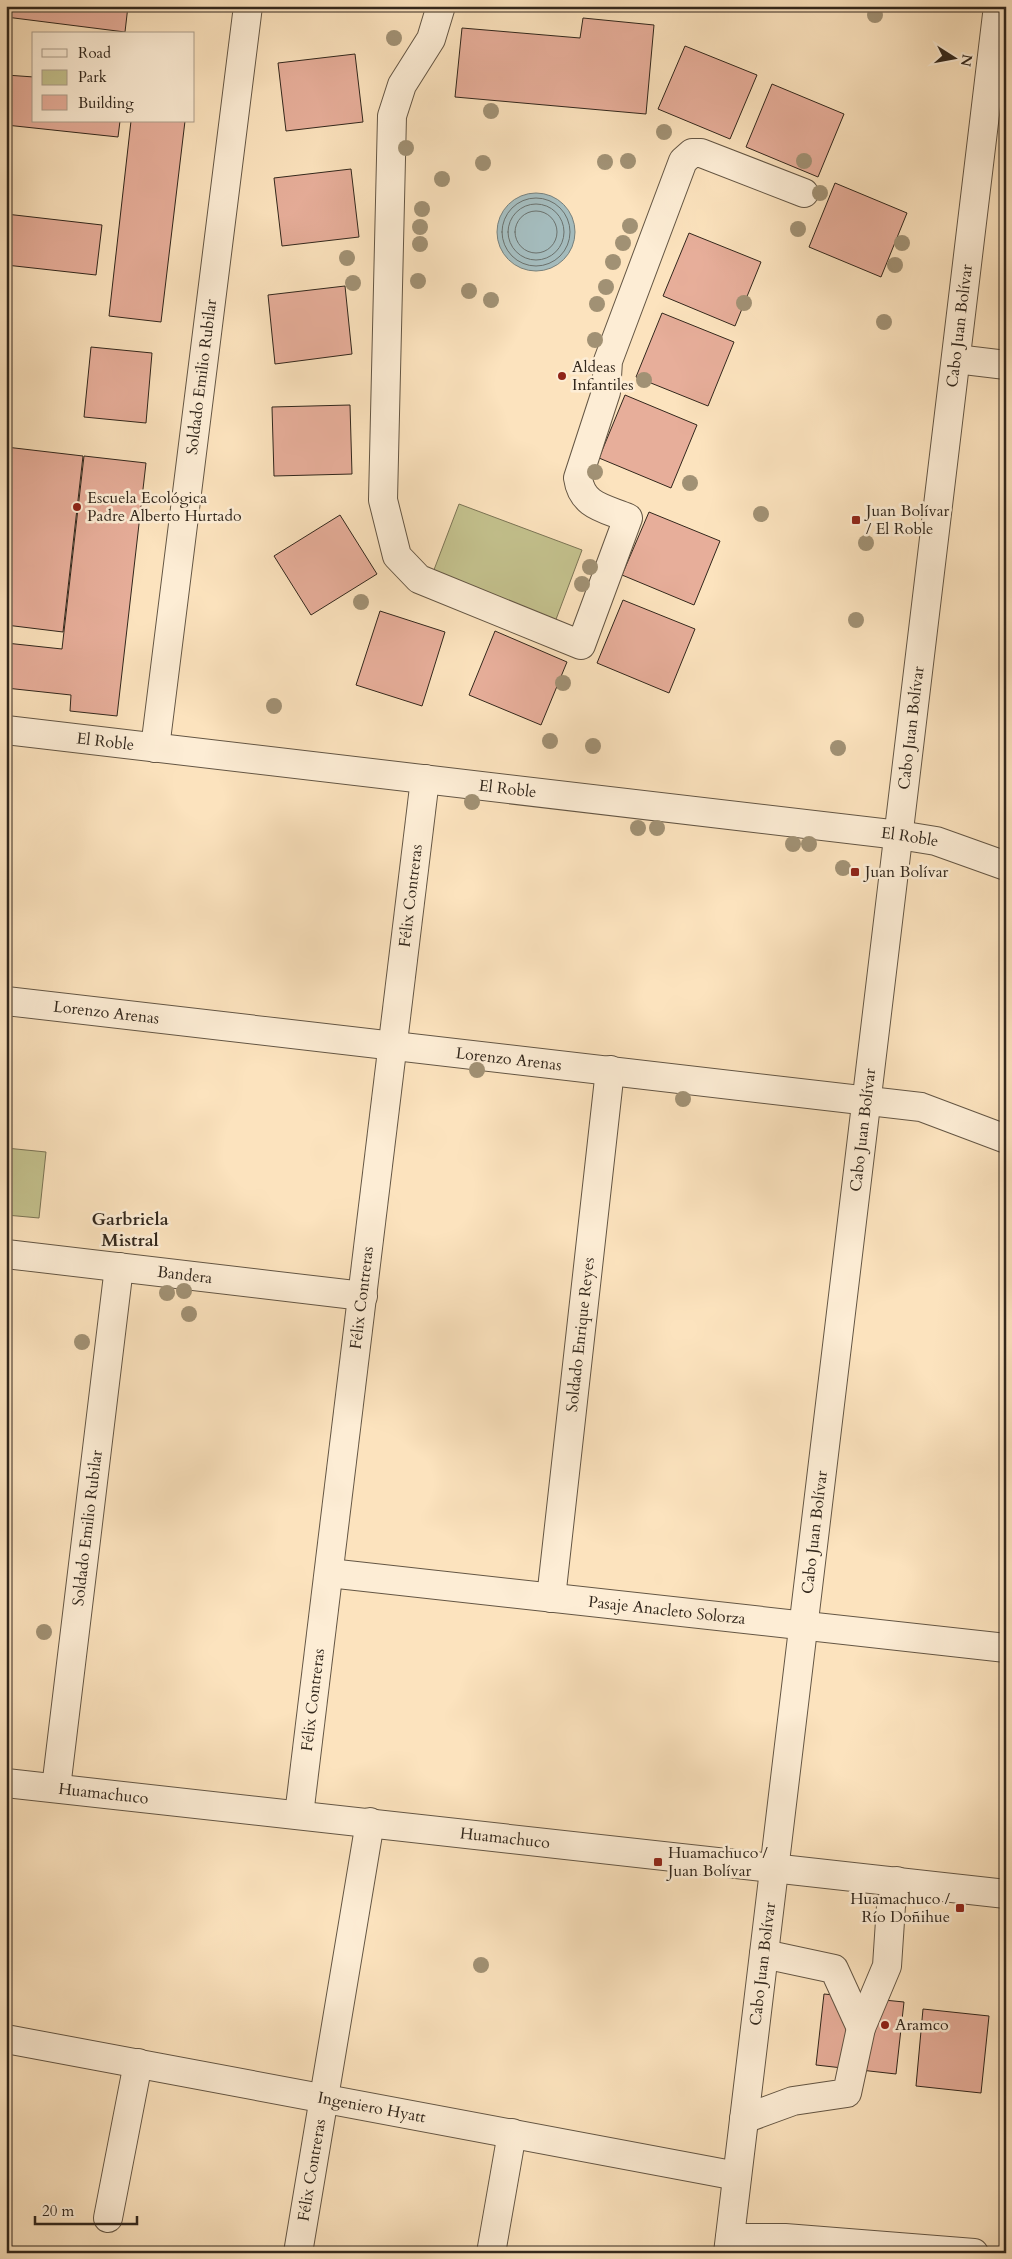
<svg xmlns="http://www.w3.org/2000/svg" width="1012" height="2259" font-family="Cardo,serif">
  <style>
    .green { fill: #c4c28e; stroke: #7b7455 }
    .water { fill: #a4bbbc; stroke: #76807c }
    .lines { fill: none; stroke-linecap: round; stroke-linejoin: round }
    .shore { stroke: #6b716c; stroke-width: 1 }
    .building { fill: #e7ae9a; stroke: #32271c }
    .minor-casing { stroke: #645644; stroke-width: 30 }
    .minor { stroke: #fdedd5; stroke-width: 28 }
    .tree { fill: #a19174 }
    .poi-dot { fill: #8f2418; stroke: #fdedd5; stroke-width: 2 }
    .labels { text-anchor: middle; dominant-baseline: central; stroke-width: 5; stroke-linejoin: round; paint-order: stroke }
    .street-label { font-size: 16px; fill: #32271c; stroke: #fdedd5 }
    .poi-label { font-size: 16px; fill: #32271c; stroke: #fdedd5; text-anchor: start }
    .neighbourhood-label { font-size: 18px; font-weight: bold; fill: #32271c; stroke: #fdedd5 }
  </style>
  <rect width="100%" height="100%" fill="#fce3be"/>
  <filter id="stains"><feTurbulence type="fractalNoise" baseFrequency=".004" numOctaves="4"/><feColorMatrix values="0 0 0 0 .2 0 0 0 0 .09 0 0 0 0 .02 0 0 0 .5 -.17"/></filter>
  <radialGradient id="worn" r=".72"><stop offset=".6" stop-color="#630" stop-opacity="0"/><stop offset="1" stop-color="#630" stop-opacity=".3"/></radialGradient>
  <path class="green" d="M459 504 582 550 555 622 432 575Z
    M6 1148 46 1152 39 1218 6 1215Z"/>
  <path class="water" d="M497 232a39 39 0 1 1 78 0a39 39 0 1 1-78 0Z"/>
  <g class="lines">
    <path class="shore" d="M502 232a34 34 0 1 1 68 0a34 34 0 1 1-68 0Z
      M508 232a28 28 0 1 1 56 0a28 28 0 1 1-56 0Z
      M515 232a21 21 0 1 1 42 0a21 21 0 1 1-42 0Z"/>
  </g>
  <path class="building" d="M6 6H128L125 32 6 17Z
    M583 18 654 25 646 114 455 97 462 28 580 38Z
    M685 46 757 75 730 139 658 109Z
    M355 54 363 122 286 131 278 63Z
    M6 75 34 77V121H120L118 137 6 125Z
    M772 84 844 114 818 177 746 147Z
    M131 121H185L161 322 109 316Z
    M351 169 359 237 282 246 274 178Z
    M835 183 907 213 881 277 809 247Z
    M6 214 102 225 96 275 6 265Z
    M689 233 761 262 735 326 663 296Z
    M345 286 352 354 275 364 268 295Z
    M662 313 734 342 708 406 636 377Z
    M91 347 152 353 146 423 84 417Z
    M625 395 697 425 671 488 599 458Z
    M350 405 352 474 274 476 272 407Z
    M6 447 83 456 63 632 6 625Z
    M84 456 146 463 117 716 70 711 71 695 6 688V643L62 649Z
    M649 512 720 541 694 605 622 575Z
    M340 515 377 574 311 615 274 556Z
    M623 600 695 629 669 693 597 663Z
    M380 611 445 632 422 706 356 685Z
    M495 631 567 662 541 725 469 695Z
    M824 1994 904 2002 896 2074 816 2065Z
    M923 2009 989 2016 981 2093 916 2086Z"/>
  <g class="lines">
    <g class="minor-casing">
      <g id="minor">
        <path d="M441 6 431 39 402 85 392 116 383 500 397 556 419 579 581 645 628 518C604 508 582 506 578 478L606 392 608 361 683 161 692 153H701L804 193"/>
        <path d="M956 359 1006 365"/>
        <path id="s1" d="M6 730 899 835 936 841 1006 866"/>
        <path id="s2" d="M155 748 248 6"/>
        <path id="s3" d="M6 1001 921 1107 1006 1139"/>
        <path id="s4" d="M6 1254 363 1296"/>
        <path id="s5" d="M329 1573 1006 1648"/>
        <path id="s6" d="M551 1598 610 1070"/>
        <path id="s7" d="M6 1783 1006 1894"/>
        <path id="s8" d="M56 1788 119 1267"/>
        <path id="s9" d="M299 1815 425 779"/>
        <path d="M764 1954 834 1969 861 2028"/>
        <path id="s10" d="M6 2039 737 2176"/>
        <path d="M744 2119 793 2101 847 2093 861 2028 887 1966 891 1906 897 1881"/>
        <path d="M108 2218 138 2063"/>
        <path d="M730 2238H785L974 2253"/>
        <path id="s11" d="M298 2253 370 1822"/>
        <path d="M491 2253 512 2133"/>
        <path id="s12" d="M728 2253 998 6"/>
      </g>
    </g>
    <use href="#minor" class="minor"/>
  </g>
  <g class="tree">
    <circle cx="875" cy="15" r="8"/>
    <circle cx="394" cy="38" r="8"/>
    <circle cx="491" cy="111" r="8"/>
    <circle cx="664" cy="132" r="8"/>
    <circle cx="406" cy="148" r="8"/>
    <circle cx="628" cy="161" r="8"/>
    <circle cx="804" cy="161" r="8"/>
    <circle cx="605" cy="162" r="8"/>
    <circle cx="483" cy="163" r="8"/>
    <circle cx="442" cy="179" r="8"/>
    <circle cx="820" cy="193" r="8"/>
    <circle cx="422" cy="209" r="8"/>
    <circle cx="630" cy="226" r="8"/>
    <circle cx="420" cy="227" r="8"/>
    <circle cx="798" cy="229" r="8"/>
    <circle cx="623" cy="243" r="8"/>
    <circle cx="902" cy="243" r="8"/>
    <circle cx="420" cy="244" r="8"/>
    <circle cx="347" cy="258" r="8"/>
    <circle cx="613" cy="262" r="8"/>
    <circle cx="895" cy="265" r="8"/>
    <circle cx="418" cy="281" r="8"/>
    <circle cx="353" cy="283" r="8"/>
    <circle cx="606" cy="287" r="8"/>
    <circle cx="469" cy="291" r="8"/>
    <circle cx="491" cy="300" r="8"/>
    <circle cx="744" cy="303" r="8"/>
    <circle cx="597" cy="304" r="8"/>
    <circle cx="884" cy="322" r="8"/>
    <circle cx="595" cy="340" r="8"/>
    <circle cx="644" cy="380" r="8"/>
    <circle cx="595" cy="472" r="8"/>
    <circle cx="690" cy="483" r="8"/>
    <circle cx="761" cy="514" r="8"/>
    <circle cx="866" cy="543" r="8"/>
    <circle cx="590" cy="567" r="8"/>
    <circle cx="582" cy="584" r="8"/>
    <circle cx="361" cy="602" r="8"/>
    <circle cx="856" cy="620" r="8"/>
    <circle cx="563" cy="683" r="8"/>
    <circle cx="274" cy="706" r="8"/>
    <circle cx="550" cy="741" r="8"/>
    <circle cx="593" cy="746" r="8"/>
    <circle cx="838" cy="748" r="8"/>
    <circle cx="472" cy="802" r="8"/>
    <circle cx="638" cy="828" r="8"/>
    <circle cx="657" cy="828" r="8"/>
    <circle cx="793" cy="844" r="8"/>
    <circle cx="809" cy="844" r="8"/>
    <circle cx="843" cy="868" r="8"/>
    <circle cx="477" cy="1070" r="8"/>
    <circle cx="683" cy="1099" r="8"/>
    <circle cx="184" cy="1291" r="8"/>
    <circle cx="167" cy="1293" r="8"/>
    <circle cx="189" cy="1314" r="8"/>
    <circle cx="82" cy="1342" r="8"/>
    <circle cx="44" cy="1632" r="8"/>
    <circle cx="481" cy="1965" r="8"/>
  </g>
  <g class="poi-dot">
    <circle cx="562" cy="376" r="5"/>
    <circle cx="77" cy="507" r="5"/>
    <rect x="851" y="515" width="10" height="10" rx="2.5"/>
    <rect x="850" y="867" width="10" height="10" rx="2.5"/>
    <rect x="653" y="1857" width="10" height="10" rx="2.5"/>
    <rect x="955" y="1903" width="10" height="10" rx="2.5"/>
    <circle cx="885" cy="2025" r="5"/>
  </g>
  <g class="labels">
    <g class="street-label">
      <text stroke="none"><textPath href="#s12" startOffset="1941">Cabo Juan Bolívar</textPath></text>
      <text stroke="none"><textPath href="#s2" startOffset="374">Soldado Emilio Rubilar</textPath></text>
      <text stroke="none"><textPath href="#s12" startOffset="1536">Cabo Juan Bolívar</textPath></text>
      <text stroke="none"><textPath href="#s1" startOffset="100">El Roble</textPath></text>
      <text stroke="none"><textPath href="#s1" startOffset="505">El Roble</textPath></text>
      <text stroke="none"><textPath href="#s1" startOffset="910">El Roble</textPath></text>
      <text stroke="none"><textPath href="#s9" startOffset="926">Félix Contreras</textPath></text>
      <text stroke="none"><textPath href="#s3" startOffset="101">Lorenzo Arenas</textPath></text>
      <text stroke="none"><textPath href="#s3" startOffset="506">Lorenzo Arenas</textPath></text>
      <text stroke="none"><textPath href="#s12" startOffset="1131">Cabo Juan Bolívar</textPath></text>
      <text stroke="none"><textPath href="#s4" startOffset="180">Bandera</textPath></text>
      <text stroke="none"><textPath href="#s9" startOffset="521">Félix Contreras</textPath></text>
      <text stroke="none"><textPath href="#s6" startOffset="265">Soldado Enrique Reyes</textPath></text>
      <text stroke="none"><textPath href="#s8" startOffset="262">Soldado Emilio Rubilar</textPath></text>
      <text stroke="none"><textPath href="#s12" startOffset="726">Cabo Juan Bolívar</textPath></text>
      <text stroke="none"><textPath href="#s5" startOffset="340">Pasaje Anacleto Solorza</textPath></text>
      <text stroke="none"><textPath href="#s9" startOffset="116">Félix Contreras</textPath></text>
      <text stroke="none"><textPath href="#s7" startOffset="98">Huamachuco</textPath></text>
      <text stroke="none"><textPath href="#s7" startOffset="502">Huamachuco</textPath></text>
      <text stroke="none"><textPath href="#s12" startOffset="291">Cabo Juan Bolívar</textPath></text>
      <text stroke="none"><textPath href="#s10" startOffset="372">Ingeniero Hyatt</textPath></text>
      <text stroke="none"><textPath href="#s11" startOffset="84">Félix Contreras</textPath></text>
    </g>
    <g class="poi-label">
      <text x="572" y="367">Aldeas<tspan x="572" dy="18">Infantiles</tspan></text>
      <text x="87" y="498">Escuela Ecológica<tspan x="87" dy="18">Padre Alberto Hurtado</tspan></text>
      <text x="866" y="511">Juan Bolívar<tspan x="866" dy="18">/ El Roble</tspan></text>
      <text x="865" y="872">Juan Bolívar</text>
      <text x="668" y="1853">Huamachuco /<tspan x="668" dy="18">Juan Bolívar</tspan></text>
      <text x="950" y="1899" text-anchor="end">Huamachuco /<tspan x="950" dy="18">Río Doñihue</tspan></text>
      <text x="895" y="2025">Aramco</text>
    </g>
    <g class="neighbourhood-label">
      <text x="130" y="1219">Garbriela<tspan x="130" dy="21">Mistral</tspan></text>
    </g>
  </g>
  <rect width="1012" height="2259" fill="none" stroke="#fce3be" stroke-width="25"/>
  <rect x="8" y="8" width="997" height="2244" fill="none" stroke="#32271c" stroke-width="2.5"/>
  <rect x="12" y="12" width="987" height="2234" fill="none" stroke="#32271c"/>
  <rect x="32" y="32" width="162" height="90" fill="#fdedd5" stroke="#ac9e8b"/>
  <rect x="42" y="49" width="25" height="8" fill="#fdedd5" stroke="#ac9e8b"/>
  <text x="78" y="58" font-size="15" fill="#32271c">Road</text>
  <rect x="42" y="70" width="25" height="15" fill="#c4c28e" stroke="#ac9e8b"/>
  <text x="78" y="82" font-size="15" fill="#32271c">Park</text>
  <rect x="42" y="95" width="25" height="15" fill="#e7ae9a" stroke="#ac9e8b"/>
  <text x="78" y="108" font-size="15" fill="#32271c">Building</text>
  <g transform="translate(954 58) rotate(101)" stroke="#fdedd5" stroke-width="4" paint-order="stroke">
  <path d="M0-4L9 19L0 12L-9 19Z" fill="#32271c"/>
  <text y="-8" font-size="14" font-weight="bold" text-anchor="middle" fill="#32271c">N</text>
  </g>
  <path d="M35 2216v8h102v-8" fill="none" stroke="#32271c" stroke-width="2.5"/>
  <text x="42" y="2216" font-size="15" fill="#32271c" stroke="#fdedd5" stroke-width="4" paint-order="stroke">20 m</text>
  <rect width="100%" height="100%" filter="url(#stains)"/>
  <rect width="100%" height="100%" fill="url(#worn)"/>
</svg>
